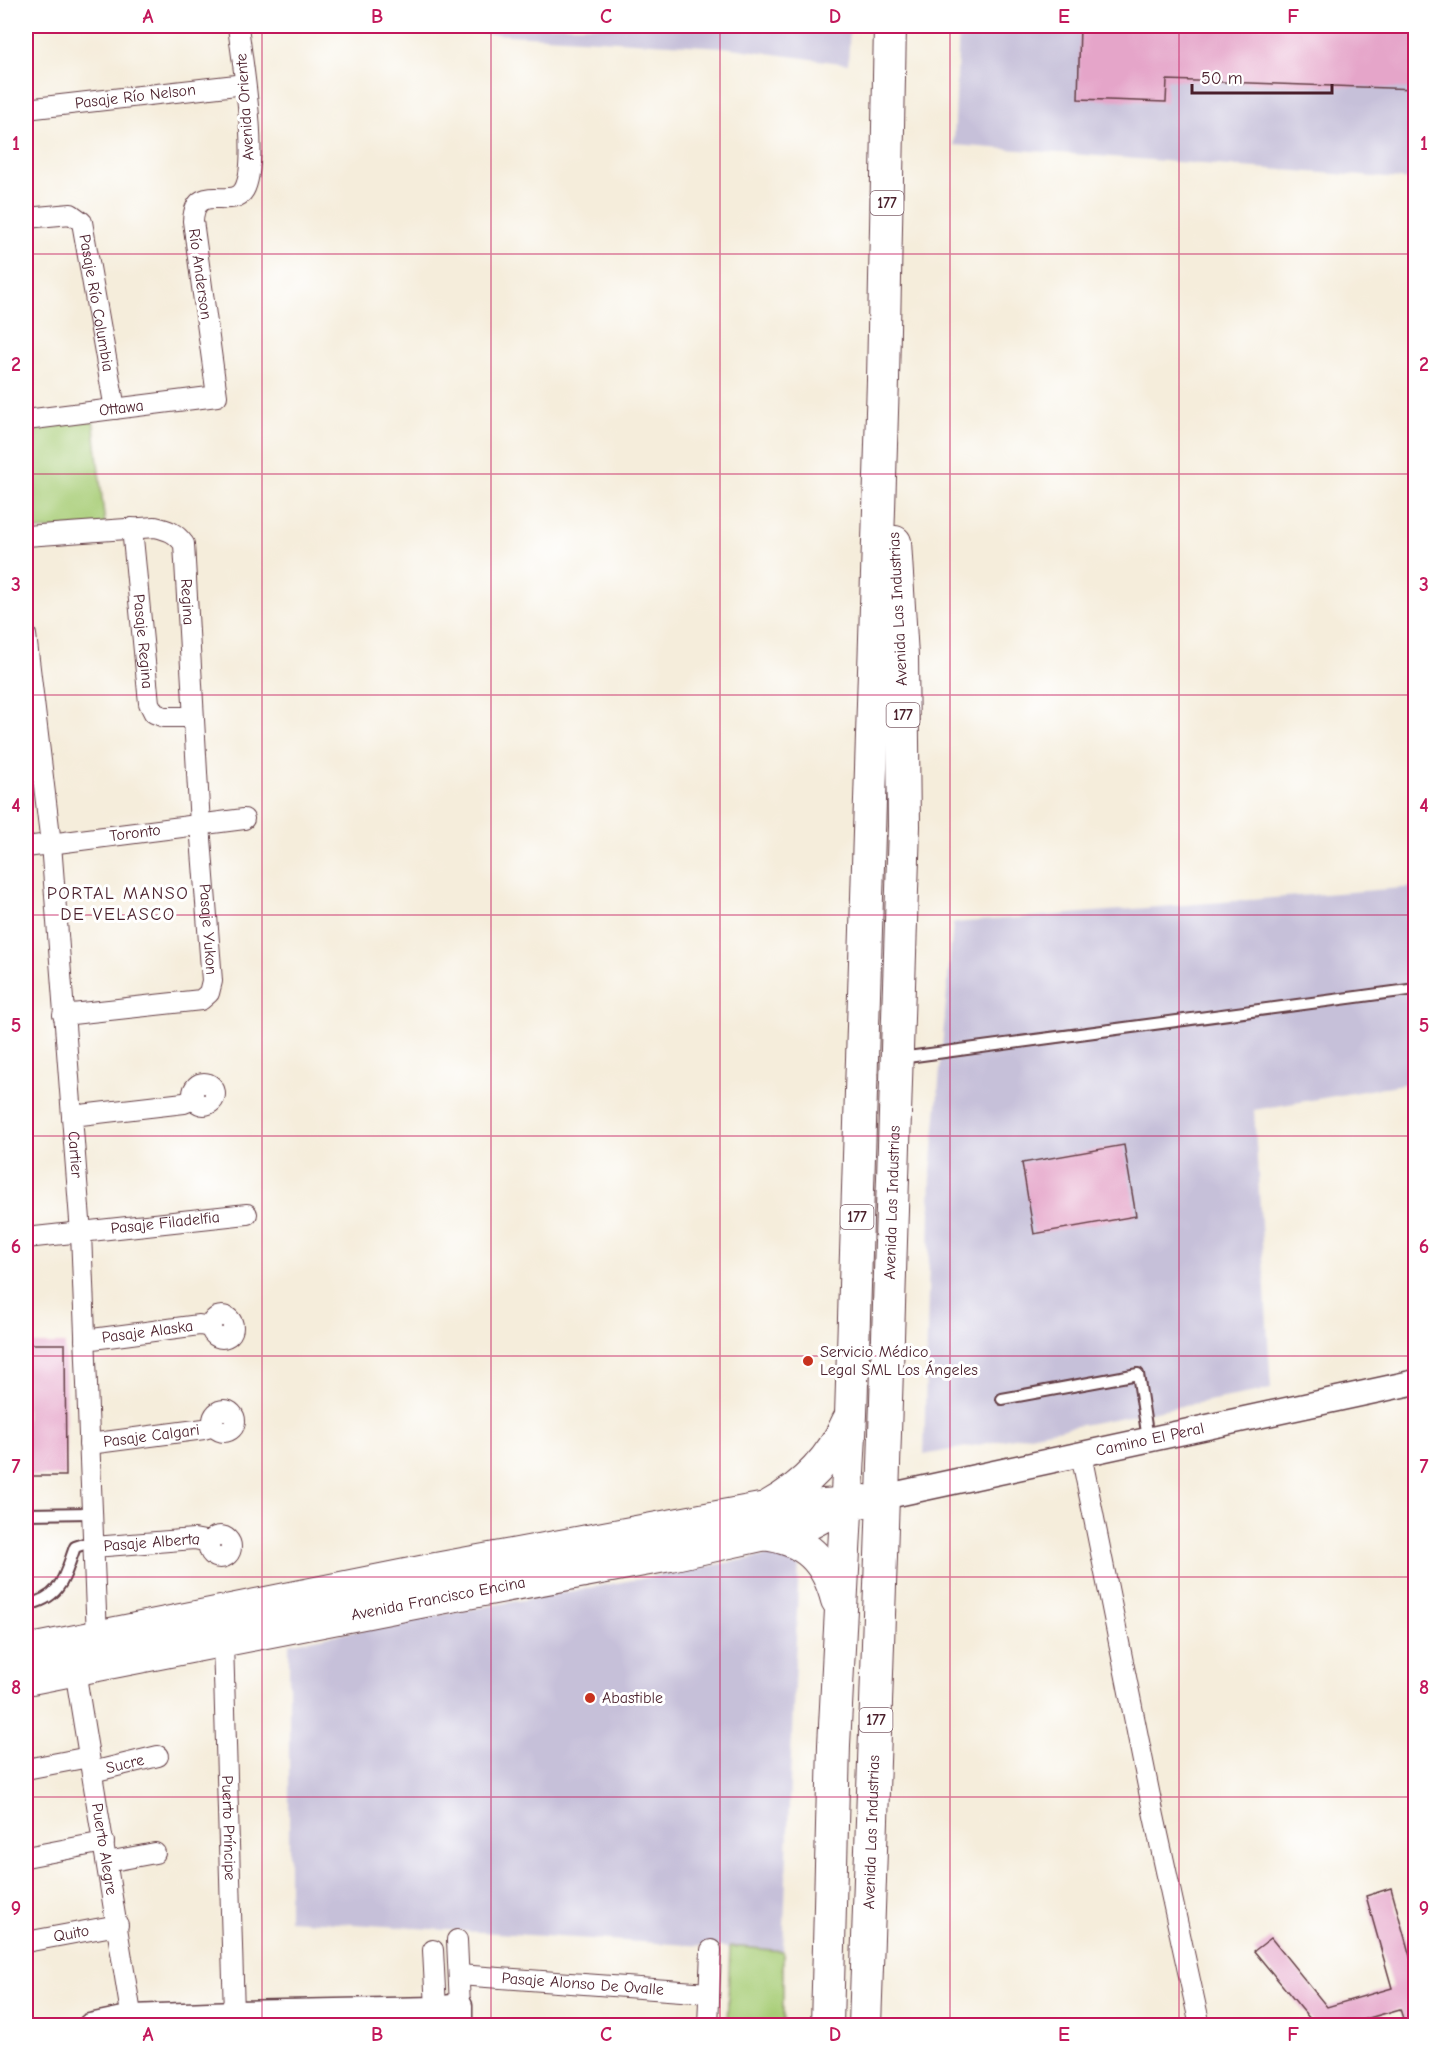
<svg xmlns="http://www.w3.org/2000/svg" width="1441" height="2051" font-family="'Comic Neue',sans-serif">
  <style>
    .industrial { fill: #c6c0d9 }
    .green { fill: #a8cd77; stroke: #797651; stroke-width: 1.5 }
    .building { fill: #e5a5c9 }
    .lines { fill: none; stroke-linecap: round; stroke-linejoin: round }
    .service-casing { stroke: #643e45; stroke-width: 14 }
    .minor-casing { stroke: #643e45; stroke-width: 22 }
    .tertiary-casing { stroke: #643e45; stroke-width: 27 }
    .primary-casing { stroke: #643e45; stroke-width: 34 }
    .service { stroke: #fff; stroke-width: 10 }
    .minor { stroke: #fff; stroke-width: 20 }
    .tertiary { stroke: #fff; stroke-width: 24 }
    .primary { stroke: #fff; stroke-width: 32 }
    .grid { fill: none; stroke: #c2185b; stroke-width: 1.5; stroke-opacity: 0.55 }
    .poi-dot { fill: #c8321e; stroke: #fff; stroke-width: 2 }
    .labels { text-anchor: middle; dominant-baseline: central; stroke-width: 6; stroke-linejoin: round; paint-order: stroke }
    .shield { fill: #fff; stroke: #80626b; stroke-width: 1.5 }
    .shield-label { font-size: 15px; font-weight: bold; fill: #4a1f2b }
    .street-label { font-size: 16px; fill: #4a1f2b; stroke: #fff }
    .poi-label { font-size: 16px; fill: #4a1f2b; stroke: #fff; text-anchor: start }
    .neighbourhood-label { font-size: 18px; letter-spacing: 1.5px; fill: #4a1f2b; stroke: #fff }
    .neatline { fill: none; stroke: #c2185b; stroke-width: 2 }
    .grid-label { font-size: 20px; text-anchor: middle; font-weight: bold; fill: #c2185b }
  </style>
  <rect width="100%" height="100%" fill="#fff"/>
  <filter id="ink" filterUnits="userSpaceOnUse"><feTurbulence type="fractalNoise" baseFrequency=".0167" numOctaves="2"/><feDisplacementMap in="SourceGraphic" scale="12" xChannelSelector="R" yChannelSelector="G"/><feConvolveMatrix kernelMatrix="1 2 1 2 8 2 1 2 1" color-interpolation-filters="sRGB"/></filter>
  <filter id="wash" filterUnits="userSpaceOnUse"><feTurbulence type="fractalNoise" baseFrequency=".008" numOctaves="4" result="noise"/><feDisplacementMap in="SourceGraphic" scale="24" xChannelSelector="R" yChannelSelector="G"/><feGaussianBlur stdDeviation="1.35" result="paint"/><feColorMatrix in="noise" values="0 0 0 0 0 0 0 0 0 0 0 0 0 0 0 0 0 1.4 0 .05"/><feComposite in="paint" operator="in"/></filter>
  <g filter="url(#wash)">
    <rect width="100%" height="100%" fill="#f5eddb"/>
    <path class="industrial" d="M350 26H850L848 64 724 47Z
      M959 26H1415V180L954 145Z
      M1415 887V1082L1254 1110 1271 1389 924 1455 931 1172 953 923Z
      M781 1553 799 1564 783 1951 289 1920V1644L434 1616Z"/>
    <path class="green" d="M93 418 105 525 26 531V426Z
      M730 1946 783 1951V2025H727Z"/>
    <g id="blocks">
      <path class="building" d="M1080 26H1416V89L1167 80 1166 102 1078 99Z
        M1124 1145 1136 1216 1034 1234 1022 1163Z
        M26 1344H65L66 1476H26Z
        M1391 1888 1416 1978V2025H1405L1400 2009 1345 2025H1315L1254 1951 1271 1938 1327 2007 1392 1988 1366 1896Z"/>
    </g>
  </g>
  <g filter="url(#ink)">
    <use href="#blocks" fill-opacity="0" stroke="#643e45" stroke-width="1.5"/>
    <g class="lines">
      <g class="service-casing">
        <path id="service" d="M900 1058 1416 989
          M1002 1399 1138 1374 1148 1439
          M26 1514 92 1513
          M26 1605C62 1598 64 1577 75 1547L84 1544 94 1547"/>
      </g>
      <g class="minor-casing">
        <g id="minor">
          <path id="s1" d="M26 109 245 84"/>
          <path id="s2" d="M26 218 71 214 82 222 115 409"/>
          <path id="s3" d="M26 420 217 396 193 221C195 180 232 211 244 190 260 162 242 61 238 26"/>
          <path id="s4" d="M132 528 149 703 154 713 164 717H193"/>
          <path id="s5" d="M26 536 155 527C168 530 175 532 184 544L200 825 212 981 209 993 201 1000 63 1015"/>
          <path id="s6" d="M26 635 51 844 81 1233 97 1637 75 1670 133 2026"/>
          <path id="s7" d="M26 847 244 819"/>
          <circle cx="204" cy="1094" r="11"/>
          <path d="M72 1116 184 1103 194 1099"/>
          <path id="s8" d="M26 1238 247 1214"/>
          <circle cx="222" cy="1327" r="11"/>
          <path id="s9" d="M85 1340 199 1325 211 1327"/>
          <circle cx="224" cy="1421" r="11"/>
          <path id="s10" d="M89 1444 204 1429 214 1426"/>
          <path d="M1081 1454 1154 1816 1200 2026"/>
          <circle cx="220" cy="1547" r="11"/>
          <path id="s11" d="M94 1547 194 1539 210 1542"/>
          <path id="s12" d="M223 1642 234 2013"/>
          <path d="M26 1769 89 1757"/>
          <path id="s13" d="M92 1772 158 1756"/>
          <path d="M26 1857 104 1842"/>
          <path d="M107 1862 155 1853"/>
          <path d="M457 1940 460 2006"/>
          <path id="s14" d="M26 1942 118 1925"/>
          <path d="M433 1950 436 2009"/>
          <path id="s15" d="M459 1975 709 1993"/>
          <path d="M708 2026 711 1950"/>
        </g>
      </g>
      <g class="tertiary-casing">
        <g id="tertiary">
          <path id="s16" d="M883 1497 1416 1382"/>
          <path d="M90 2026 133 2017 234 2013 436 2009 460 2006V2026"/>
        </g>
      </g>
      <g class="primary-casing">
        <g id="primary">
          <path d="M769 1506C805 1486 832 1458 848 1421"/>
          <path d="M764 1534C806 1539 827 1561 837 1600"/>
          <path d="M26 1651 436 1569 766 1508C799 1504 833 1507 865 1501"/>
          <path id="s17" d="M26 1679 440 1598 670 1555 789 1529 812 1522 834 1510"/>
          <path d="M827 2026 834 1745 851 1415 883 380 890 26"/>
          <path id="s18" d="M865 2026 883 1497 904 826 902 656 895 542"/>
        </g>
      </g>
      <use href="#service" class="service"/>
      <use href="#minor" class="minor"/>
      <use href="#tertiary" class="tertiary"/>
      <use href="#primary" class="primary"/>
    </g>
  </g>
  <path class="grid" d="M262 26V2026M491 26V2026M720 26V2026M950 26V2026M1179 26V2026M26 254H1416M26 474H1416M26 695H1416M26 915H1416M26 1136H1416M26 1356H1416M26 1577H1416M26 1797H1416"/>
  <g class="poi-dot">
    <circle cx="808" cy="1361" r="6"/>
    <circle cx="590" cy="1698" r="6"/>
  </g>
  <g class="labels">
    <g class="shield">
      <rect x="870.5" y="191" width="33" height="24" rx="4.5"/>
      <rect x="886.5" y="703" width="33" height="24" rx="4.5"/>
      <rect x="840.5" y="1205" width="33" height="24" rx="4.5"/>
      <rect x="859.5" y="1708" width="33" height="24" rx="4.5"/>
    </g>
    <g class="shield-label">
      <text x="887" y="203">177</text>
      <text x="903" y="715">177</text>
      <text x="857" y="1217">177</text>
      <text x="876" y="1720">177</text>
    </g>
    <g class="street-label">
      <text stroke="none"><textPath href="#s1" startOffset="110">Pasaje Río Nelson</textPath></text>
      <text transform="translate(245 107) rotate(-94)">Avenida Oriente</text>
      <text transform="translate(200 274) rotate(82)">Río Anderson</text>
      <text stroke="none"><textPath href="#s2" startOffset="141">Pasaje Río Columbia</textPath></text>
      <text stroke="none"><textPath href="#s3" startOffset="96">Ottawa</textPath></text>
      <text stroke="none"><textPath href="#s5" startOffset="222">Regina</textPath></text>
      <text transform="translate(898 609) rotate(-93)">Avenida Las Industrias</text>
      <text stroke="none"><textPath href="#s4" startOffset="114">Pasaje Regina</textPath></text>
      <text stroke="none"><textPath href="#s7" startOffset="110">Toronto</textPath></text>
      <text stroke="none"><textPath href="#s5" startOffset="550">Pasaje Yukon</textPath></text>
      <text stroke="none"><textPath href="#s6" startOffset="522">Cartier</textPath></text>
      <text stroke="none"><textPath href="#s18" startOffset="824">Avenida Las Industrias</textPath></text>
      <text stroke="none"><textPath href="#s8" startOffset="140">Pasaje Filadelfia</textPath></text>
      <text stroke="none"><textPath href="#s9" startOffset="63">Pasaje Alaska</textPath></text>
      <text stroke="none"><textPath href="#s10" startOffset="63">Pasaje Calgari</textPath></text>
      <text stroke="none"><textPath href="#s16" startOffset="273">Camino El Peral</textPath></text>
      <text stroke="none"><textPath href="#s11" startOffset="58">Pasaje Alberta</textPath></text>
      <text stroke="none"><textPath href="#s17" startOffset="420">Avenida Francisco Encina</textPath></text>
      <text stroke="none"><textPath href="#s13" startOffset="34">Sucre</textPath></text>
      <text stroke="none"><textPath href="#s12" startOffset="186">Puerto Príncipe</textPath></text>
      <text stroke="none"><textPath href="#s18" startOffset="194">Avenida Las Industrias</textPath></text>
      <text stroke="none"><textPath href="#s6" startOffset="1226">Puerto Alegre</textPath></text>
      <text stroke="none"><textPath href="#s14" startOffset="46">Quito</textPath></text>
      <text stroke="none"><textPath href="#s15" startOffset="124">Pasaje Alonso De Ovalle</textPath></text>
    </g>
    <g class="poi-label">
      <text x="820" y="1352">Servicio Médico<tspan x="820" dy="18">Legal SML Los Ángeles</tspan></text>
      <text x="602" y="1698">Abastible</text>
    </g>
    <g class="neighbourhood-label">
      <text x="118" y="893">PORTAL MANSO<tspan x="118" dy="21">DE VELASCO</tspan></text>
    </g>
  </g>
  <rect width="1441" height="2051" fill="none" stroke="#fff" stroke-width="66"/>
  <path d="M1192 84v9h140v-9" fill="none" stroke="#4a1f2b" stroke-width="3"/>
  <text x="1201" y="84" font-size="18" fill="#4a1f2b" stroke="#ffffff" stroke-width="4.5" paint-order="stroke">50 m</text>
  <rect x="33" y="33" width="1375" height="1985" class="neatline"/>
  <g class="grid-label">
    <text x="148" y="23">A</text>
    <text x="377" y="23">B</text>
    <text x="606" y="23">C</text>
    <text x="835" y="23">D</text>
    <text x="1064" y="23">E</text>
    <text x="1293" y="23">F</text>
    <text x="16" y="150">1</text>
    <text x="1424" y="150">1</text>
    <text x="16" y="371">2</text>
    <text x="1424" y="371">2</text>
    <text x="16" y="591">3</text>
    <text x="1424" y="591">3</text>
    <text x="16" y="812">4</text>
    <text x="1424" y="812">4</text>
    <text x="16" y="1032">5</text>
    <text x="1424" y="1032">5</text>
    <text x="16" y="1253">6</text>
    <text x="1424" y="1253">6</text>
    <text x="16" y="1473">7</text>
    <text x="1424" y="1473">7</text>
    <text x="16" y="1694">8</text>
    <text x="1424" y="1694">8</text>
    <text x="16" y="1915">9</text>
    <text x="1424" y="1915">9</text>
    <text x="148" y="2041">A</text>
    <text x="377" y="2041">B</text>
    <text x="606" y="2041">C</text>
    <text x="835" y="2041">D</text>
    <text x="1064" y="2041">E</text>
    <text x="1293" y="2041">F</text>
  </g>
</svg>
